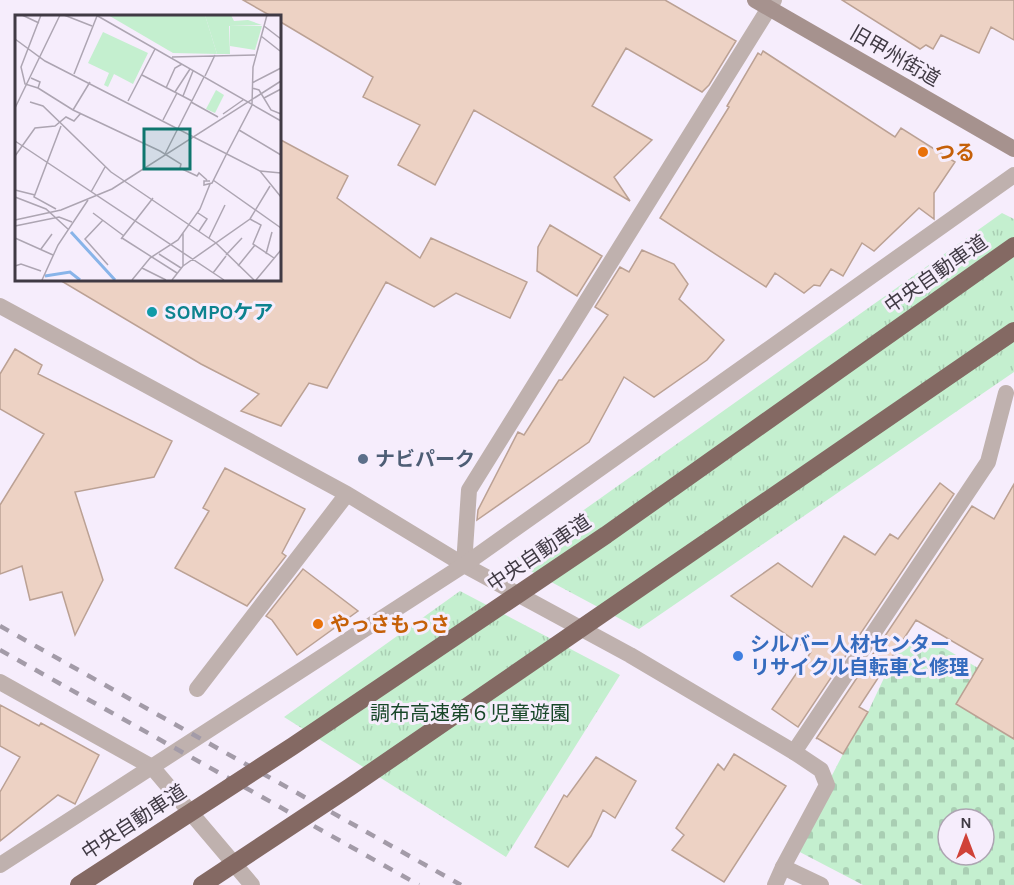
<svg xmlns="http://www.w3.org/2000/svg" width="1014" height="885" font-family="Karla,'Noto Sans JP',sans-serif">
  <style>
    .cemetery { fill: url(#cemetery-stones); fill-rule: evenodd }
    .park { fill: url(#park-tufts) }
    .building { fill: #edd2c4; stroke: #bba194; stroke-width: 1.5 }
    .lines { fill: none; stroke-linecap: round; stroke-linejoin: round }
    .service { stroke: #bfb1ae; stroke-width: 16 }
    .minor { stroke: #bfb1ae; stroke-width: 16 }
    .tertiary { stroke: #bfb1ae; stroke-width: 16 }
    .secondary { stroke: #a6928e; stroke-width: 16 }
    .rail { stroke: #a39ba8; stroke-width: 4.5; stroke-dasharray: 10 10; stroke-linecap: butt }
    .motorway-bridge { stroke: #846963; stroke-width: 18 }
    .food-dot { fill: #e8710a; stroke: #f6edfc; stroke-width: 2 }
    .culture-dot { fill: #0f9aa8; stroke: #f6edfc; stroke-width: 2 }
    .service-dot { fill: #5c6f8a; stroke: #f6edfc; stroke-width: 2 }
    .shop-dot { fill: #3f7fe0; stroke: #f6edfc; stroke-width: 2 }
    .labels { text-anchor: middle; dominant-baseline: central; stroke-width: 6; stroke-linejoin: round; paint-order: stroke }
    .street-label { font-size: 20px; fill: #403a44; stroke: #f6edfc }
    .food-label { font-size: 20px; font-weight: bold; fill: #c56008; stroke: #f6edfc; text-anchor: start }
    .culture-label { font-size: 20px; font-weight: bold; fill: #0d838f; stroke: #f6edfc; text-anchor: start }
    .service-label { font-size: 20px; font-weight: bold; fill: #4e5e75; stroke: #f6edfc; text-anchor: start }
    .shop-label { font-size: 20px; font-weight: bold; fill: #366cbe; stroke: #f6edfc; text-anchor: start }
    .park-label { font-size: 20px; fill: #184729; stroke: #f6edfc }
    .inset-river { fill: none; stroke: #88b4e9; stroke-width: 3 }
    .inset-road { fill: none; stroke: #ada5b2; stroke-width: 1.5 }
    .view { fill: #0f766e; fill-opacity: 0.15; stroke: #0f766e; stroke-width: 3 }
    .inset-edge { fill: none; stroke: #403a44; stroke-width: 3 }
  </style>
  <defs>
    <pattern id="cemetery-stones" width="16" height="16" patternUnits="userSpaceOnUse" patternTransform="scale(1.5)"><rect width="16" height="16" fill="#c4efcf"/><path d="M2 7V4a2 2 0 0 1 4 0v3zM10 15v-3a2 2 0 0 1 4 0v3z" fill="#a9ceb3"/></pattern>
    <pattern id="park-tufts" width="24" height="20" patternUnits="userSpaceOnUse" patternTransform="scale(1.5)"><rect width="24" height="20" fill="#c4efcf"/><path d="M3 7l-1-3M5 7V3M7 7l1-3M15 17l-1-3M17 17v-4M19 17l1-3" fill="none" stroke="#a9ceb3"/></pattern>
  </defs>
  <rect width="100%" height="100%" fill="#f6edfc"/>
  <path class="cemetery" d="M924 636 978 668 956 704 1014 739V885H863L794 849 843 754 868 712 899 646ZM948 819H984V855H948Z"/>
  <path class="park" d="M1002 213 1014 219V372L639 629 512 561Z
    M460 591 620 675 506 857 284 717Z"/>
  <path class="building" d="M243 0H665L736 41 709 85 702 92 626 48 592 106 652 140 614 177 630 201 474 110 435 185 398 165 420 125 363 97 373 77 279 21V16H271Z
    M842 0H1014V40L991 27 979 53 941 35 933 49 926 45 920 49Z
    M763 51 895 137 901 128 955 162 934 193V219L919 208 874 251 862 243 843 276 831 269 820 286 814 285 804 293 775 273 766 287 660 218 729 107 727 106 758 53 761 55Z
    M279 139 348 176 337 198 420 258 431 238 527 282 510 318 456 293 434 307 386 282 327 388 309 383 281 426 241 411 259 394 201 364 58 279H279Z
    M550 225 602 256 577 296 537 271 538 247Z
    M642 250 674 264 688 284 679 299 724 340 707 360 654 397 624 377 589 442 477 520 478 510 518 432 524 435 559 380H562L608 315 595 307 620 267 629 272Z
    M15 349 42 365 38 374 172 441 154 477 75 492 103 580 75 635 62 592 30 600 22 566 0 574V505L44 434 0 409V374Z
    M225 468 305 509 282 553 286 556 247 606 175 568 209 511 203 508Z
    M940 483 954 494 798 727 772 709 811 652 731 596 778 563 812 587 844 536 875 555 890 534 898 539Z
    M1014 484V739L956 704 983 659 916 620 859 707 868 712 843 754 817 738 816 739 972 506 994 519Z
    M303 569 358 611 297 655 272 620 266 616Z
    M0 705 39 726 41 723 99 755 75 804 58 795 0 841V792L20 757 0 746Z
    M734 754 786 786 724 882 672 850 684 835 676 828 718 764 724 770Z
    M596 757 636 781 615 818 603 810 591 836 568 867 535 847 564 795 567 797Z"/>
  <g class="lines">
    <path class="service" d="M0 682 152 767 252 885
      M794 752 988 462 1006 393
      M775 885 783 867"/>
    <path class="minor" d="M0 306 347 494 464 565 630 655 794 752 821 770 827 785 783 867 821 885
      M464 565 469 490 774 0
      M197 689 347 494"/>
    <path class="tertiary" d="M0 865 464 565 1014 175"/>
    <path class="secondary" d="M755 0 1014 149"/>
    <path class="rail" d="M0 626 461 885
      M0 650 419 885"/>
    <path class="motorway-bridge" d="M79 885 293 746 606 535 1014 246
      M202 885 350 787 1014 331"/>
  </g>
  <g class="food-dot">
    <circle cx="923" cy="152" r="6"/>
    <circle cx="318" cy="624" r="6"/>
  </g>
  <circle class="culture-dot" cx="152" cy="312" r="6"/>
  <circle class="service-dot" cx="363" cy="459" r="6"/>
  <circle class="shop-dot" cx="738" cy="656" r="6"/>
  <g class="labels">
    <g class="street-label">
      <text transform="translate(895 56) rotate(30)">旧甲州街道</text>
      <text transform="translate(936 274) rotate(-35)">中央自動車道</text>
      <text transform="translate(539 553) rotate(-34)">中央自動車道</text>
      <text transform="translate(134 822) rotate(-33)">中央自動車道</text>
    </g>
    <g class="food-label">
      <text x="935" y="152">つる</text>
      <text x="330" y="624">やっさもっさ</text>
    </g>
    <g class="culture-label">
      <text x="164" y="312">SOMPOケア</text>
    </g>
    <g class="service-label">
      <text x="375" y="459">ナビパーク</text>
    </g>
    <g class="shop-label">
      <text x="750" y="644">シルバー人材センター<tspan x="750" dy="23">リサイクル自転車と修理</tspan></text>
    </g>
    <g class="park-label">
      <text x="470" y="713">調布高速第６児童遊園</text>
    </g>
  </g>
  <g transform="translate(15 15)">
    <rect width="266" height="266" fill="#f6edfc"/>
    <path d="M93 0H190L202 39 158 38ZM88 17 133 38 118 69 99 59 93 72 89 70 94 58 73 48Z" fill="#c4efcf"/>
    <path d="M190 0H216L219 6 233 5 247 10 214 11 215 39H202Z" fill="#c4efcf"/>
    <path d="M201 75 209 80 200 98 191 94Z" fill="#c4efcf"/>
    <path d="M215 11H247L240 35 215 31Z" fill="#c4efcf"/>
    <path class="inset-river" d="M56 217 100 265M30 261 55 257 65 265"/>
    <path class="inset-road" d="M7 0 24 8M49 0 77 11M81 0 266 106M249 11 266 24M246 21 265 36M0 24 30 46 245 156 266 182M157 42 240 40M59 59 82 1M127 60 177 86M190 61 200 40M16 63 25 67 23 73 10 69 6 52 26 0M237 68 266 53M23 73 58 95 145 136 166 149 165 153 182 161 184 158 192 165M151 73 160 53 167 49M237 73 244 75 256 95 266 99M160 77 175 54M168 81 178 56M249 83 266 74M113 86 140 34M15 87 28 91 96 157 201 228 239 265M176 87 203 102M0 93 45 0M58 95 75 67M208 99 228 85M148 105 162 78M224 115 266 140M0 126 209 265M150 139 189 62M211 140 237 90 238 52 252 0M0 141 20 113 40 111 51 102 59 106 66 98M245 156 266 158M198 165 266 213M195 166H189V170L197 168 211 140M0 175 20 180M76 177 90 152M0 182 31 194 54 215M41 194 19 182 46 111M78 198 109 221M183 198 192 204 184 216M235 204 246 210 238 229 259 243M0 205 46 195 97 174 266 66M88 205 70 224 93 250M0 211 44 202 57 207M0 223 38 240M107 223 162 258M194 223 210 190M106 224 138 183M26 234 37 219M144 239 166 253M251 239 257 217M211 240 227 223M0 251 6 249 26 256M168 251 235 204 255 171M223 251 240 230M127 253 151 265M198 258 211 241M27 265 43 230 73 185M117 265 135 243 163 225 185 194 195 169M157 265 168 251V218M241 265 266 235"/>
    <path class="view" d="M129 114H175V154H129Z"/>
    <rect width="266" height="266" class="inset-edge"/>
  </g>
  <g transform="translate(966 837)"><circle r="28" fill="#f6edfc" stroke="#ada5b2" stroke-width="1.5"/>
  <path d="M0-4.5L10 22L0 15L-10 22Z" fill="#d04238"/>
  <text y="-9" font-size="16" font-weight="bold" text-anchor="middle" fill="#403a44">N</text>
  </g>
</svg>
